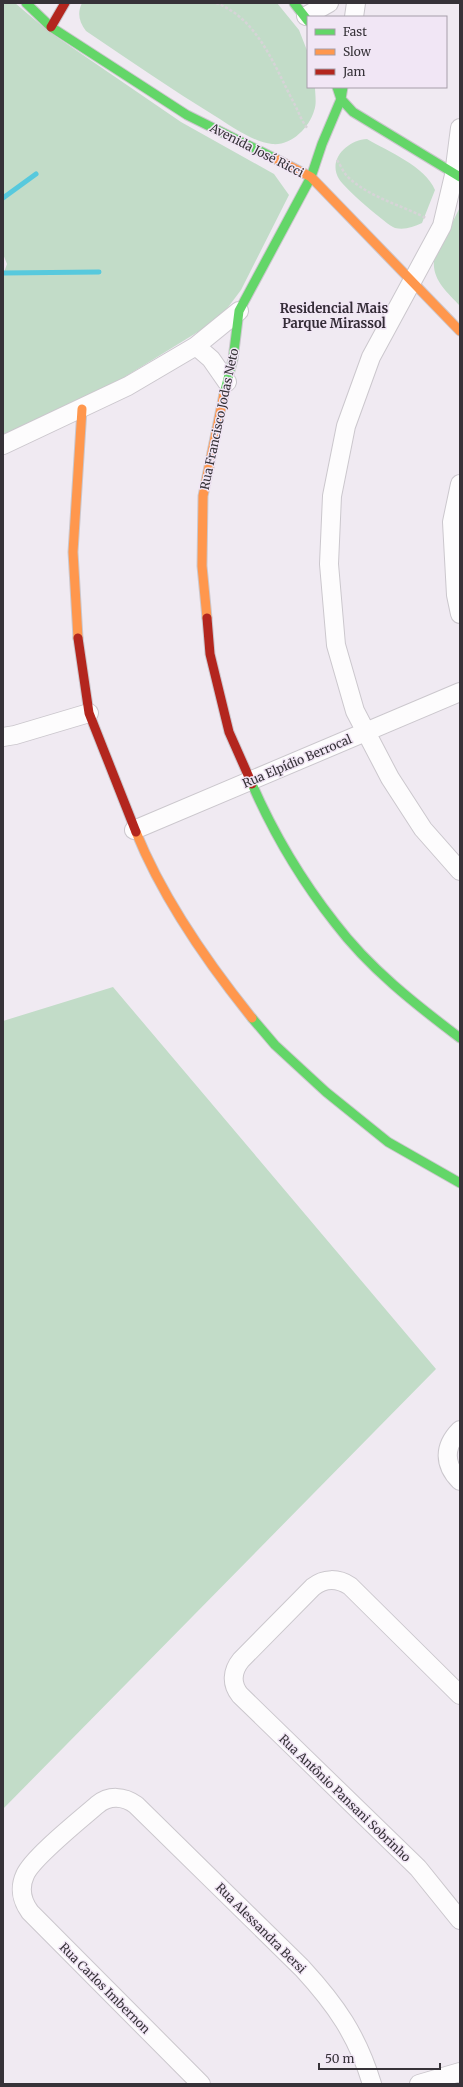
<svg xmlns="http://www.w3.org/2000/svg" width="463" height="2087" font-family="Merriweather,serif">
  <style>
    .green { fill: #c2dcc8 }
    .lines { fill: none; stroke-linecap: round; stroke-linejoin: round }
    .stream { stroke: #57c9dd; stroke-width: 5 }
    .street-casing { stroke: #cbc7cd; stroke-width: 20 }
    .fast-casing { stroke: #cbc7cd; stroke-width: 11 }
    .slow-casing { stroke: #cbc7cd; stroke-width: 11 }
    .jam-casing { stroke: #cbc7cd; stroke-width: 11 }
    .path { stroke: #d6d4d7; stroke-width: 2.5; stroke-dasharray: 3 2; stroke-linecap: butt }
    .street { stroke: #fdfcfd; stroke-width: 18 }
    .fast { stroke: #63d668; stroke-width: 9 }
    .slow { stroke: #ff974d; stroke-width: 9 }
    .jam { stroke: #b3261e; stroke-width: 9 }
    .labels { text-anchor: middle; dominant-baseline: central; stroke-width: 3; stroke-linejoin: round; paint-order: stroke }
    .street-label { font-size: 12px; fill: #363238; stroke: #f1e6f5 }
    .neighbourhood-label { font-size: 13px; font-weight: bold; fill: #342c37; stroke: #f1e6f5 }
  </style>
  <rect width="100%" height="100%" fill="#f0eaf2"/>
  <path class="green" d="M3 3H15L48 31 181 122 274 174 289 195 241 290 223 314 201 330 123 378 3 438V275L7 264 3 254Z
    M82 3H277L299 30 308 53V87H315C315 94 317 104 314 111 309 128 291 146 272 144 255 143 229 125 215 116 171 89 129 60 86 31 79 22 77 13 82 3Z
    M367 139C389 152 425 166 435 190L422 223C413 227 405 230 395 228 387 225 344 188 339 179 327 159 348 140 367 139Z
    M460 207V306C447 292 432 280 434 260Z
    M113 987 436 1369 3 1809V1021Z"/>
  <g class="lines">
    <path class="stream" d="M3 198 36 174
      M3 273 99 272"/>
    <g class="street-casing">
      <path id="street" d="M306 16 329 3
        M354 17 356 3
        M460 128 454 175 442 226 371 357 346 426 332 496 329 564 336 645 355 711 390 778 423 829 460 871
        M196 346 211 359 227 382
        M3 445 128 386 196 346 239 311
        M460 484 452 522 456 595 460 614
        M3 737 15 735 89 713
        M134 830 460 692
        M460 1430C443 1447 444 1465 460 1481
        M460 1695 350 1586C338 1578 324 1578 313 1587L241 1660C232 1671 231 1684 240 1695L418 1868 460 1920
        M201 2084 30 1912C22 1901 19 1888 25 1875 32 1858 81 1819 97 1805 109 1795 124 1796 136 1805L302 1968C336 2005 357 2035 372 2084
        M419 2084 460 2072"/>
    </g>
    <g class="fast-casing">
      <path id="fast" d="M26 3 51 27 187 115 276 159
        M294 3 308 21
        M337 87 341 99 353 112 460 177
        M224 394 233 359 239 311 311 177 322 144 341 99 343 87
        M252 784C273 832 302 881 335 923 369 968 415 1004 460 1038
        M252 1018 275 1045 326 1092 388 1142 460 1183"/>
    </g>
    <g class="slow-casing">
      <path id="slow" d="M276 159 311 177 460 331
        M207 618 202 566 203 496 224 394
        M78 638 73 552 82 409
        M136 832C163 899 207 962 252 1018"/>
    </g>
    <g class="jam-casing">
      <path id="jam" d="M51 27 65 3
        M207 618 210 654 229 732 252 784
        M78 638 89 713 136 832"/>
    </g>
    <path class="path" d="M216 3C259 19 275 68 295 105 299 113 302 122 308 129
      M337 160C341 166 344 174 349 178 371 198 401 205 426 218"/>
    <use href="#street" class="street"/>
    <use href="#fast" class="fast"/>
    <use href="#slow" class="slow"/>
    <use href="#jam" class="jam"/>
  </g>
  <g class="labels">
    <g class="street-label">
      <text transform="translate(257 150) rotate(27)">Avenida José Ricci</text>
      <text transform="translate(219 419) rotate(-78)">Rua Francisco Jodas Neto</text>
      <text transform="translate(297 761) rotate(-23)">Rua Elpídio Berrocal</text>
      <text transform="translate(345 1798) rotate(44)">Rua Antônio Pansani Sobrinho</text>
      <text transform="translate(261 1928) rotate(45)">Rua Alessandra Bersi</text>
      <text transform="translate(105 1988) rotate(45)">Rua Carlos Imbernon</text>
    </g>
    <g class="neighbourhood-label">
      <text x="334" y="308">Residencial Mais<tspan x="334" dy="15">Parque Mirassol</tspan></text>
    </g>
  </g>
  <rect width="463" height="2087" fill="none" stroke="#363238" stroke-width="8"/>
  <rect x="307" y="16" width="140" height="72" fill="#f1e6f5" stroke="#a69ea9"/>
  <rect x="315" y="29" width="20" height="6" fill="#63d668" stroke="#a69ea9"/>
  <text x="343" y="36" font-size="12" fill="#363238">Fast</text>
  <rect x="315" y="49" width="20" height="6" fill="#ff974d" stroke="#a69ea9"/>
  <text x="343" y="56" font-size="12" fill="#363238">Slow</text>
  <rect x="315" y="69" width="20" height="6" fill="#b3261e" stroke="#a69ea9"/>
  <text x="343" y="76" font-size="12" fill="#363238">Jam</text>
  <path d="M319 2063v6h121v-6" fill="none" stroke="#363238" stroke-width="2"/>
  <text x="325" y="2063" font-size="12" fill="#363238" stroke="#f1e6f5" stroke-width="3" paint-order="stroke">50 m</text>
</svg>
